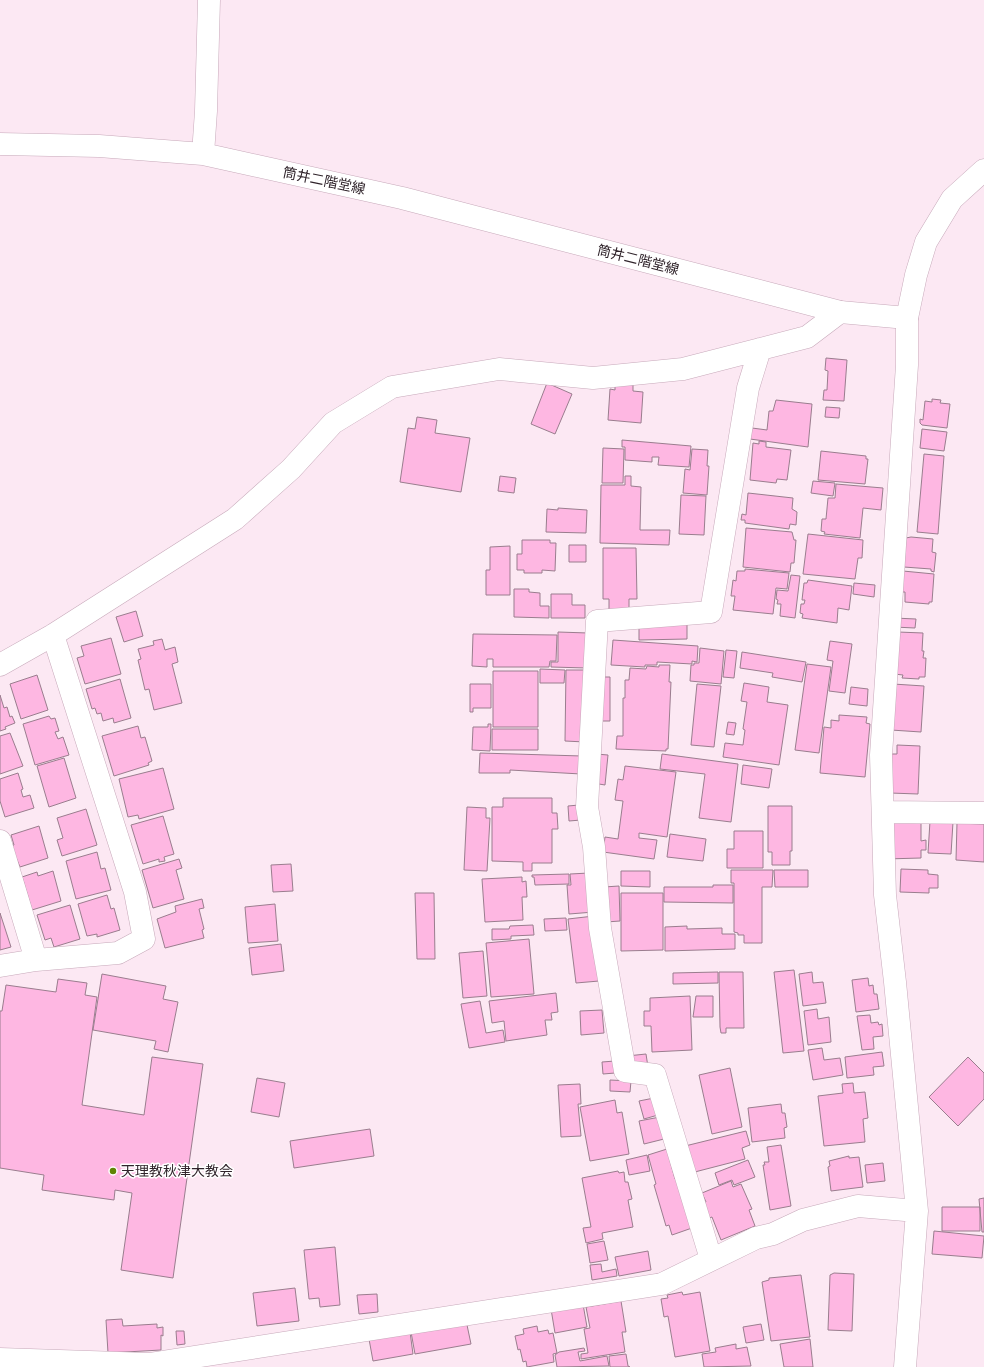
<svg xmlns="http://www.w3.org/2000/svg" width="984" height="1367" font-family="'Fira Sans Condensed','Noto Sans JP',sans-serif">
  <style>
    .building { fill: #feb7e2; stroke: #9a7d8e }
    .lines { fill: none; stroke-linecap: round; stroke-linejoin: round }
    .minor-casing { stroke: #c7a9ba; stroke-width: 23 }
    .secondary-casing { stroke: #c7a9ba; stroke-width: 23 }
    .minor { stroke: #fff; stroke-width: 22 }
    .secondary { stroke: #fff; stroke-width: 22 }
    .poi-dot { fill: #608403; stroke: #fff; stroke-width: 1.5 }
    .labels { text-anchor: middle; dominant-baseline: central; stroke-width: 3; stroke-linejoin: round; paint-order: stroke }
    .street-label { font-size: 14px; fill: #30242b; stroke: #fff }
    .poi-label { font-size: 14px; fill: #30242b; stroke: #fff; text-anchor: start }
  </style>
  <rect width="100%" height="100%" fill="#fce8f3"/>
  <path class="building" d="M826 358 847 360 844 401 823 400 824 390H827L828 371 825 370Z
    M547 383 572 394 555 434 531 424Z
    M615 384 633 385V391L643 392 641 423 608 420 610 389 615 390Z
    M932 399 941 400 940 403 950 404 947 428 922 425 920 423V419L923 420 925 401 932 402Z
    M776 400 812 404 808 447 750 439 752 428 767 430 769 411H773Z
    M826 407 840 408 839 418 825 417Z
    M417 417 437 420 435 433 470 438 461 492 400 482 408 428 415 429Z
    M922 429 947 432 944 451 920 448Z
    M622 440 691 446 689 467 658 465 659 457H652V462L625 460V447H622Z
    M759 441 766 442V447L791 450 787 480 777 479 776 483 750 480 753 443 759 444Z
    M603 448 624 449 623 483H602Z
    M692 449 708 450 707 466H709L707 495 683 493 685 469 690 470Z
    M821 451 866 456V459H868L865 484 818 480Z
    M924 454 944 456 938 534 917 532Z
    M500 476 516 478 514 493 498 491Z
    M625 476H631V486L641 487 640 530H670L669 545 600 543 601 485H625Z
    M813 481 835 483 833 496 811 493Z
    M836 484 883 488 881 510 863 508 860 538 824 534 825 532 821 531 822 519H826L828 498H835Z
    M748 493 793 498 792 509 797 512 796 525 790 524 789 529 745 523V520H741L742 514 746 515Z
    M681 495 706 496 704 535 679 534Z
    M558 508 587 510 586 533 546 532 547 509 558 510Z
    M746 528 792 532 794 540H796L794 563H791L790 572 743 567Z
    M808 534 863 540 862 558H858L855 579 803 574Z
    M911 537 933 539 932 552 936 553 934 572 931 571V569L904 567 906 538Z
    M522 540H550V543H556L555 571 542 570V573H524V570H517V554H522Z
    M569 545H586V562H569Z
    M510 546V595H486V570H490V547Z
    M603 548H636L637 599H629V609L609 610V599H603Z
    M745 569 789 573 787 589 776 588 773 614 733 610 735 596H731L733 580 736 581 737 571H745Z
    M903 571 934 574 932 602H929V604L905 602V592H901Z
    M791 575 800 576 795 618 780 616 781 604H777L778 600 776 599 777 590 788 591Z
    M808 580 852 586 849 610 838 608 837 623 802 618 803 614 800 613 801 604H804L805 600H802L804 583H807Z
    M854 583 875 585 874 597 853 594Z
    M514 589H529V592L540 593V606H549V618L514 617Z
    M551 594H572V605H585V618H551Z
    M136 611 143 636 124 642 116 617Z
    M894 618 916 619 915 628 894 627Z
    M687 624V639L639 640V626Z
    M558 632 588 633 587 668 551 667V662H558Z
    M898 632 923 633 922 651H924L923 658H926L925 677H919V679L902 678 903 675 894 674Z
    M473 634 557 635 556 661H550L549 667H493V659H487V667L472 666Z
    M111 638 121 674 85 684 77 658 84 656 81 646Z
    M162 639 165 650 175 647 178 662 172 664 182 703 154 710 149 689 145 690 138 660 141 659 138 649 154 645 153 641Z
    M613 640 698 646 697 662 692 661V664L657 662V665H645V667L611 665Z
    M830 641 852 644 845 693 829 691 833 661 827 660Z
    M700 648 724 651 721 684 690 681 691 665H694V663H699Z
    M726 650 737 651 734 678 723 677Z
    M742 652 806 662 802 682 772 677 773 673 740 668Z
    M807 664 831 667 819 753 795 750Z
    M659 665H670L669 682H671L668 749H666V751L616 749 617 736H623V698H625V680H629L630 668 646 669 647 666 659 667Z
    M540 669 565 670 564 683H540Z
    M566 670H587L585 742 565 741Z
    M493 671H538V727H493Z
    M37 675 48 710 21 719 10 684Z
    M598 677H610V721H598Z
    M120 679 131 718 114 723 113 718 103 721 101 713 97 714 95 708 92 709 86 689Z
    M744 683 769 687 767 702 788 705 779 765 723 757 725 743 743 745 745 730 743 729 747 702 741 701Z
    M470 684H491V708H473V712H470Z
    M697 684 721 686 714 747 691 745Z
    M893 684 924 686 921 732 891 730Z
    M851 687 868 689 867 706 849 704Z
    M0 695 4 708 7 707 10 717 12 716 15 723 5 727 6 729 0 731Z
    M839 715 867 717 866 723 870 724 865 777 820 773 824 727 831 728V720L839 721Z
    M49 716 51 719 55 718 59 731 55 732 58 739 63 737 69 755 35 765 23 724Z
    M728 722 736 723 734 735 726 734Z
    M488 724H491L490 751 472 750 473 727H488Z
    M138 726 141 738 145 737 152 761 148 763 149 765 114 776 102 736Z
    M492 729H538V750H492Z
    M10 733 23 766 0 774V736Z
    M897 745 920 746 918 794 890 793 891 754H897Z
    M480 753 582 756 581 774 510 770V773H479Z
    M596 754 608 755 605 785 593 783Z
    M662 754 738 764 731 822 699 818 705 774 660 769Z
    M64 758 76 798 49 807 37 766Z
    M743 765 772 769 769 788 741 784Z
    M625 766 676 772 667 837 639 833V838L657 840 654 859 603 852 605 837 618 839 623 801 615 800 618 779 623 780Z
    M163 768 174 809 139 819 138 815 128 817 119 779Z
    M18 773 23 789 21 790 23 797 30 795 34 808 5 817 0 801V779Z
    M503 798H552V813H557L558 829H552V863H532V871H523V862L492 861V807H503Z
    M579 805 581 820 569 821 568 806Z
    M768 806H792V851H790V865H772V852H768Z
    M467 807 486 808V818H490L487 871 464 870Z
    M86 809 97 845 62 856 57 840 63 838 57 818Z
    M163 816 174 854 164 857 165 861 159 862V859L143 864 131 825Z
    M921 817V841L926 840V850H921V858L885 859 887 818Z
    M930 821 953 822 951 854 928 853Z
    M957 823 984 824V862L956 860Z
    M39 826 48 858 20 867 11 846 14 845 11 835Z
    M734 831H763V868H727V849H734Z
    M670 834 706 839 703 861 667 857Z
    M97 852 101 869 105 868 111 890 76 899 66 861Z
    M179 859 182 868 176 870 184 899 153 908 142 870Z
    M291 864 293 891 273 892 271 865Z
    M901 869 928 870V874L938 875V888H929V893L900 892Z
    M731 870H773L772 887H762V943H744V935H738V933L734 932V883H731Z
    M774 870H808V887H775Z
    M53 871 61 901 32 910 22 877 37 872 38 876Z
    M621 871H650V887L621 886Z
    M589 873 594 912 569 914 567 885H571L570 874Z
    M569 874V884L535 885 534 877H532V875Z
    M522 877V882L526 881 527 897H522L523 920 485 922 482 879Z
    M713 885H733V903L664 902V887H713Z
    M619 886 620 921 606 922 604 887Z
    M415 893H434L435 959H417Z
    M621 893H663V950L621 951Z
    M107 895 111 909 114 908 120 930 97 937V934L87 936 78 904Z
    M202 899 204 908 199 909 204 929 202 930 204 938 165 948 157 919 176 912 175 906Z
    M275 904 278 941 248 943 245 907Z
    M70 905 80 939 54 947 51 938 45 940 37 915Z
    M0 913 11 947 0 950Z
    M594 916 599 981 576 983 568 919Z
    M566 918 567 930 545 931 544 919Z
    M533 925 534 935 511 936V939L492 940V929H509L510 926Z
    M687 926V929L722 928V934H735V949L665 951V927Z
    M529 939 534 994 491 997 486 943Z
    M281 944 284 971 252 975 249 948Z
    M483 951 487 996 463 998 459 953Z
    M794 970 804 1051 783 1053 774 972Z
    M718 972V983L673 984V973Z
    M719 972H743L744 1028H726V1033H721L720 1027Z
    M812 972 813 983 823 982 826 1003 803 1006 799 974Z
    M102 974 166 986 163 999 178 1002 168 1052 154 1049 156 1041 93 1030Z
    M868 978 869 986 873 985 874 994H877L879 1009 856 1012 852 980Z
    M58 979 87 983 85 995 97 997 82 1105 144 1115 152 1057 203 1064 173 1278 121 1270 132 1193 115 1190 114 1200 42 1190 44 1175 0 1168V1011H2L6 985 56 992Z
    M556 993 558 1012 551 1013 552 1020H545L547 1035 506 1041 504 1021 492 1023 489 1001Z
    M690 996 692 1050 652 1052 651 1026H644V1011H650V998Z
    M696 996H713V1017H693Z
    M480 1001 486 1033 503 1030 505 1042 469 1048 461 1004Z
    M817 1009 818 1019 829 1017 831 1042 808 1045 804 1011Z
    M602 1010 604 1033 581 1035 580 1011Z
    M870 1015 871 1023 878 1022 879 1025 882 1024 883 1036 873 1037 874 1049 862 1050 857 1016Z
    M822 1048 824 1060 840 1058 843 1075 813 1080 808 1050Z
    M882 1052 884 1066 873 1067 874 1075 847 1078 845 1057Z
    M646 1054 648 1067 628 1069 627 1056Z
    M968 1057 984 1073V1099L958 1126 929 1097Z
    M615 1061V1073L603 1074 602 1062Z
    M730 1068 742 1127 712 1134 699 1075Z
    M257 1078 285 1083 279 1117 251 1112Z
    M610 1080 631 1081 630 1092 610 1091Z
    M853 1083 854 1093 865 1092 868 1118 863 1119 865 1142 824 1146 818 1096 843 1093 842 1084Z
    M580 1084 581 1104H578L581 1136 561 1137 558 1085Z
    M654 1098 658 1115 644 1119 639 1101Z
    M615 1100 617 1113 622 1112 629 1154 590 1161 580 1107Z
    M781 1104 782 1113H785L787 1127 784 1128 785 1138 752 1142 748 1108Z
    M660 1117 664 1139 644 1144 639 1121Z
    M370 1129 374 1156 294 1168 290 1141Z
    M746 1131 750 1145 742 1148 745 1159 687 1174 681 1147Z
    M781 1145 791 1206 770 1210 763 1165H765L764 1162H769L767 1147Z
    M667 1149 675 1179H678L692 1228 672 1235 669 1225 666 1226 654 1185 656 1184 648 1155Z
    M647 1155 650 1171 629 1175 626 1160Z
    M849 1156V1158L859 1157 863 1187 831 1191 828 1167 830 1166 829 1161Z
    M748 1160 755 1177 734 1185 732 1180 719 1185 715 1173Z
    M883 1163 885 1181 867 1183 865 1165Z
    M618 1171 619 1173 624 1172 625 1182H628L632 1199 628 1200 633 1227 602 1233 603 1239 586 1243 583 1228 591 1227 582 1178Z
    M731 1181 733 1187 741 1184 752 1209 749 1210 755 1226 721 1240 712 1217 709 1218 703 1204 706 1202 702 1193Z
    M984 1198V1232H982L979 1199Z
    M942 1207H980V1231H942Z
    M934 1231 984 1236 982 1258 932 1254Z
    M604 1241 608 1260 590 1263 587 1244Z
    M335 1247 340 1305 320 1307 319 1298 309 1299 304 1250Z
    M648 1251 651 1270 619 1276 615 1257Z
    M601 1264 602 1272 616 1269 617 1276 592 1280 590 1265Z
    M834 1273 854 1274 852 1331 828 1330 830 1275Z
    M801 1275 810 1337 771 1341 762 1282 769 1280V1278Z
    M295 1288 299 1321 257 1326 253 1293Z
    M682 1292 683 1295 700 1292 710 1351 675 1357 668 1316 664 1317 661 1299 668 1298 667 1295Z
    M377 1294 378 1312 359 1314 357 1295Z
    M621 1301 626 1332H622L625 1352 581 1359V1354L588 1353 584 1329 590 1328 586 1307Z
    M583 1304 587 1327 555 1333 551 1309Z
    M122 1319 123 1326 157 1324V1328L163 1327V1336L161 1335V1350L108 1353 106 1320Z
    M761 1324 764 1340 746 1343 743 1327Z
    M467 1325 471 1344 415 1354 411 1332Z
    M537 1326 538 1332 548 1330 549 1334 553 1333 557 1353 553 1354 554 1362 527 1367 526 1361 523 1362 520 1349 518 1350 515 1336 524 1334 523 1329Z
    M176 1331H184L185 1344 177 1345Z
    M410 1332 413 1354 373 1361 369 1339Z
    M810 1339 813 1367H784L780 1344Z
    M736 1344V1349L747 1347 751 1366 704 1367 702 1354 716 1352 715 1348Z
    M584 1348 585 1351 578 1352 580 1361 607 1356 609 1366 557 1367 555 1355 559 1352Z
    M626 1354 628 1366 630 1367H610L609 1356Z"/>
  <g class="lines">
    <g class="minor-casing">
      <path id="minor" d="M0 665 53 635 235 519 291 469 333 423 392 387 499 369 593 378 683 369 807 337 840 312
        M883 812 984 813
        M0 841 36 960
        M0 966 36 960 118 953 144 939 135 892 53 635
        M711 1259 655 1075 625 1071 600 928 594 847 587 807 597 621 711 612 748 388 760 349
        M0 1359 149 1364 662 1284 756 1238 773 1234 803 1220 858 1206 917 1211
        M905 1367 917 1211 895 982 885 895 881 755 907 365V318"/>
    </g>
    <g class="secondary-casing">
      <path id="secondary" d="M0 144 99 146 203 154 402 198 840 312 907 318 916 275 926 242 952 199 984 170
        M203 154 206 111 209 0"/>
    </g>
    <use href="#minor" class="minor"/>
    <use href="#secondary" class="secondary"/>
  </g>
  <circle class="poi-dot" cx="113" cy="1171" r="4"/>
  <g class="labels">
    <g class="street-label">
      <text transform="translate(324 181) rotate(12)">筒井二階堂線</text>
      <text transform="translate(638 260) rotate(14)">筒井二階堂線</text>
    </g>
    <g class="poi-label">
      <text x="121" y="1171">天理教秋津大教会</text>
    </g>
  </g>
</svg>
